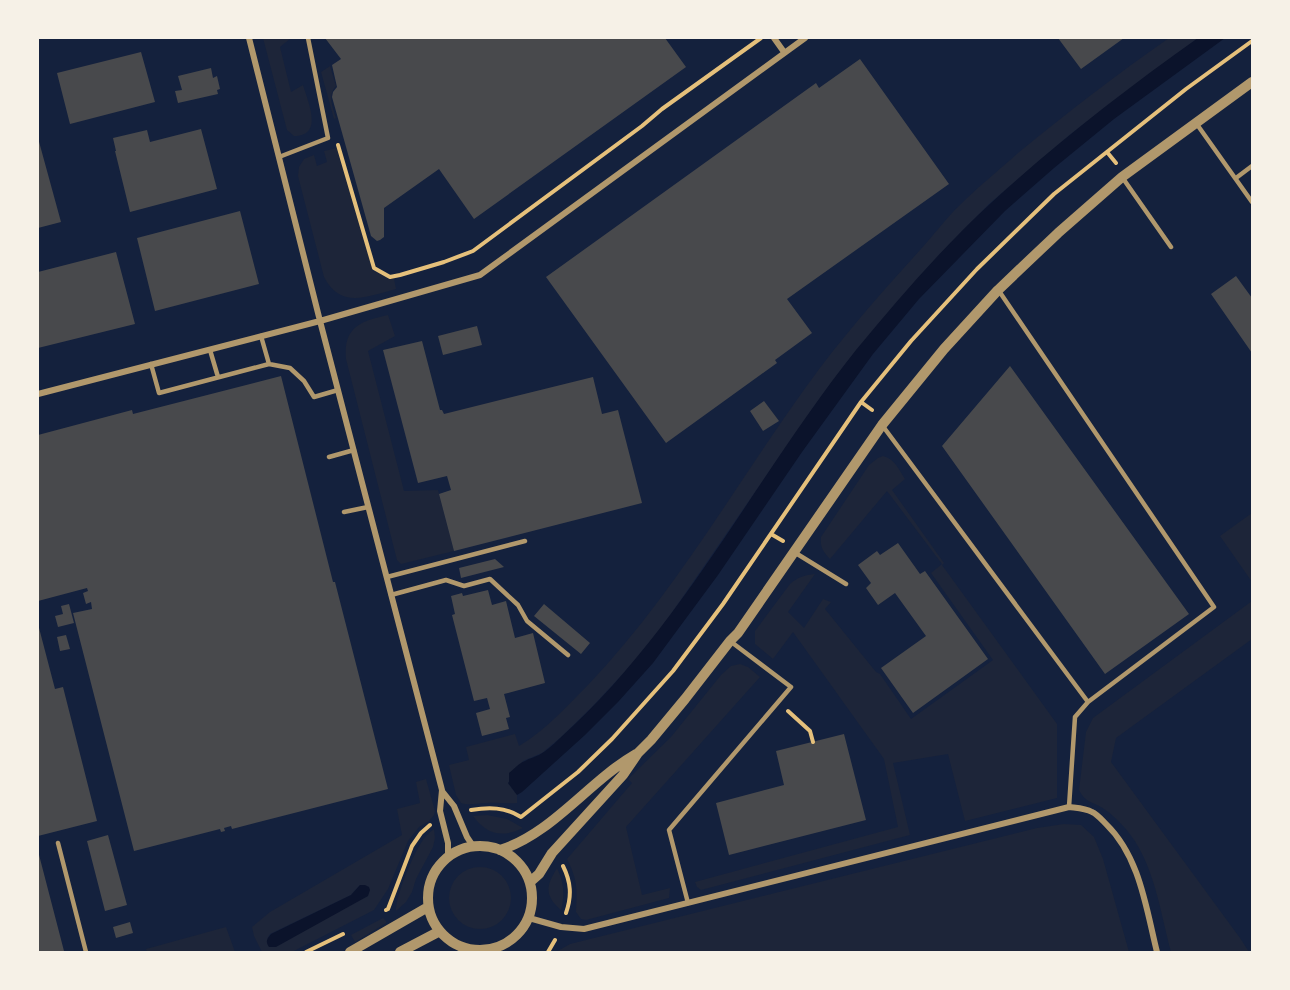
<svg xmlns="http://www.w3.org/2000/svg" width="1290" height="990" font-family="'PT Sans',sans-serif">
  <style>
    .green { fill: #1d2539; fill-rule: evenodd }
    .water { fill: #0b132b }
    .building { fill: #48494c }
    .lines { fill: none; stroke-linecap: round; stroke-linejoin: round }
    .path { stroke: #e5c07b; stroke-width: 4 }
    .service { stroke: #b1986c; stroke-width: 4.5 }
    .minor { stroke: #b1986c; stroke-width: 6 }
    .tertiary { stroke: #b1986c; stroke-width: 10 }
  </style>
  <rect width="100%" height="100%" fill="#14213d"/>
  <path class="green" d="M263 38H291L280 47 291 92 303 85C308 102 324 136 294 136L287 130Z
    M1169 38H1198L1072 133 989 204 943 251 856 351 820 398 662 627 632 664 592 707 560 738 542 753 523 761 508 783 517 795V803C507 804 497 802 486 803 477 803 470 806 461 803L456 795 449 765 469 760 466 747 515 734 519 746C546 730 566 707 588 685 673 596 734 487 806 387 841 338 881 293 921 249 934 235 946 218 960 205 978 187 999 170 1018 153 1067 113 1117 74 1169 38Z
    M330 66 336 86C327 95 333 108 336 118L334 119 321 72Z
    M337 148 342 168 344 167 373 271 394 279 396 289C368 296 341 310 324 277L298 176 299 167 304 159 314 155 317 166 327 162 324 151Z
    M388 315 395 336 368 351 404 491 438 490 454 551 401 564 397 560 346 359C343 327 361 321 388 315Z
    M883 456C895 459 899 470 905 479L892 490 944 563 942 565 1057 724V798L965 821 948 754 893 763 910 835 701 890 697 887 695 882 898 827 884 759 793 632 773 659 755 644V631L790 584C798 577 805 575 815 574L788 612 804 628 823 599 831 602 825 609 876 672 880 674 911 719 993 660 931 573 942 564 887 491 830 559C823 552 820 547 821 537L869 465 878 458Z
    M1252 513V582L1220 536Z
    M1252 601V639L1116 738 1111 762 1240 938 1249 952H1171C1160 911 1154 861 1125 828 1118 821 1112 814 1104 809 1093 801 1086 804 1079 790L1086 732 1093 718Z
    M740 664 748 667 760 677 626 827 642 895 670 888 669 898 586 920 581 919 576 912C577 889 578 881 567 859L632 783 628 779 671 737 721 675 731 666Z
    M426 779 435 811 434 815 429 821 419 827 408 841 388 889 374 910 292 952H262L254 936 252 927 270 912 402 835 397 809 420 803 416 782ZM360 885 368 896 267 939 270 934 351 895Z
    M487 815 507 819 523 828C502 838 487 835 473 816Z
    M1064 824 1081 825 1094 837 1103 859 1129 952H556L570 944 1037 828Z
    M434 829 435 838 433 847 416 879 412 892 406 902 396 911C395 898 413 855 421 843 424 837 429 833 434 829Z
    M449 898a31 31 0 1 1 62 0a31 31 0 1 1-62 0Z
    M557 868C564 882 565 895 561 910 544 895 546 886 557 868Z
    M383 918 386 921V923L355 942 351 935Z
    M226 927 235 952H147L146 949Z"/>
  <path class="water" d="M1198 38H1225L1114 119 1054 168 1005 211 919 299 873 354 802 452 718 575 653 663 618 702 585 735 522 792 517 795 508 783 509 782V773C514 769 519 763 525 761 530 758 535 757 539 755 546 751 553 745 559 739 682 629 754 478 856 350 898 299 942 248 991 203 1056 143 1126 89 1198 38Z
    M360 885H365L369 887 370 890 368 896 276 947H269C265 941 267 939 271 934L351 895Z"/>
  <path class="building" d="M325 38H665L686 67 474 219 439 169 384 208V237L380 240 377 241 371 236 332 97 333 92 337 87 332 65 341 59Z
    M1058 38H1124L1081 69Z
    M141 52 155 102 70 124 57 73Z
    M860 59 949 184 787 299 812 333 775 360 777 363 666 443 546 277 816 83 819 88Z
    M211 68 213 78 217 76 220 89 217 90 218 94 178 103 175 91 182 90 178 76Z
    M201 129 217 189 130 212 115 151H116L113 138 147 130 150 142Z
    M38 138 61 222 38 228Z
    M240 211 259 284 155 311 137 238Z
    M116 252 135 324 38 348V272Z
    M1236 276 1252 298V353L1211 294Z
    M477 326 482 345 443 355 438 336Z
    M422 341 440 410H442L444 414 593 377 602 414 618 410 642 503 454 551 439 494 451 490 447 476 418 483 383 350Z
    M1010 366 1189 614 1105 674 942 446Z
    M281 376 333 582H335L388 789 232 829 231 826 224 828 225 831 221 832 220 829 134 851 73 613 92 609 91 602 86 604 83 593 88 591 87 588 38 601V435L132 410 133 414Z
    M764 401 779 421 763 431 750 411Z
    M898 543 920 574 925 571 988 659 913 713 881 668 926 636 895 593 878 605 866 588 871 583 858 565 877 551 880 555Z
    M495 559 504 567 461 578 459 568Z
    M488 590 492 605 506 601 515 638 533 633 545 683 504 694 510 717 506 718 509 729 482 736 476 713 490 709 487 698 474 701 452 615 455 614 451 596 462 593 463 596Z
    M69 604 74 623 58 627 55 616 63 614 61 606Z
    M544 604 590 643 581 654 534 616Z
    M38 624 55 689 63 687 97 821 38 836Z
    M66 635 70 649 60 651 57 637Z
    M844 734 866 820 729 855 716 803 784 785 776 751Z
    M108 835 127 905 105 911 87 841Z
    M38 851 64 951 58 952H38Z
    M130 922 133 933 116 938 113 927Z"/>
  <g class="lines">
    <path class="path" d="M338 145 374 268 390 277 400 275 444 262 473 251 642 126 662 109 761 38
      M1107 152 1116 163
      M861 402 872 410
      M771 534 783 541
      M788 711 810 731 813 742
      M471 810C489 807 505 807 521 817L578 772 612 739 673 671 723 604 861 402 911 341 977 269 1054 194 1186 89 1252 41
      M563 866C571 882 572 896 566 913
      M386 910 388 909 412 846 421 833 430 825
      M306 952 343 934
      M548 952 555 940"/>
    <path class="service" d="M1196 123 1252 202
      M279 157 328 138 308 38
      M1122 177 1171 247
      M1236 178 1252 166
      M261 336 269 364
      M210 350 218 377
      M151 364 159 393 269 364 290 368 304 381 314 397 338 390
      M882 425 1088 702 1214 607 999 291
      M329 457 354 450
      M344 512 368 507
      M794 552 846 584
      M387 577 525 541
      M391 595 446 580 464 586 490 579 518 605 527 621 568 655
      M1069 807 1075 717 1088 702
      M58 843 86 952
      M688 903 669 830 791 687 730 641"/>
    <path class="minor" d="M249 38 320 321 442 790 440 811 448 843V857
      M774 38 784 52
      M38 394 320 321 480 275 805 38
      M442 791 454 806 467 837 473 846
      M529 918 561 927 584 929 1069 807C1077 808 1085 808 1092 812 1097 814 1102 820 1106 824 1140 857 1146 908 1157 952
      M485 950 486 952"/>
    <path class="tertiary" d="M428 898a52 52 0 1 1 104 0a52 52 0 1 1-104 0Z
      M500 850C552 834 589 781 636 754
      M530 882 539 874 552 853 623 775 638 753 651 740 685 699 730 641 738 633 882 425 944 349 998 290 1058 233 1122 177 1252 82
      M350 952 428 907
      M400 952 440 931"/>
  </g>
  <rect width="1290" height="990" fill="none" stroke="#f6f1e7" stroke-width="78"/>
</svg>
